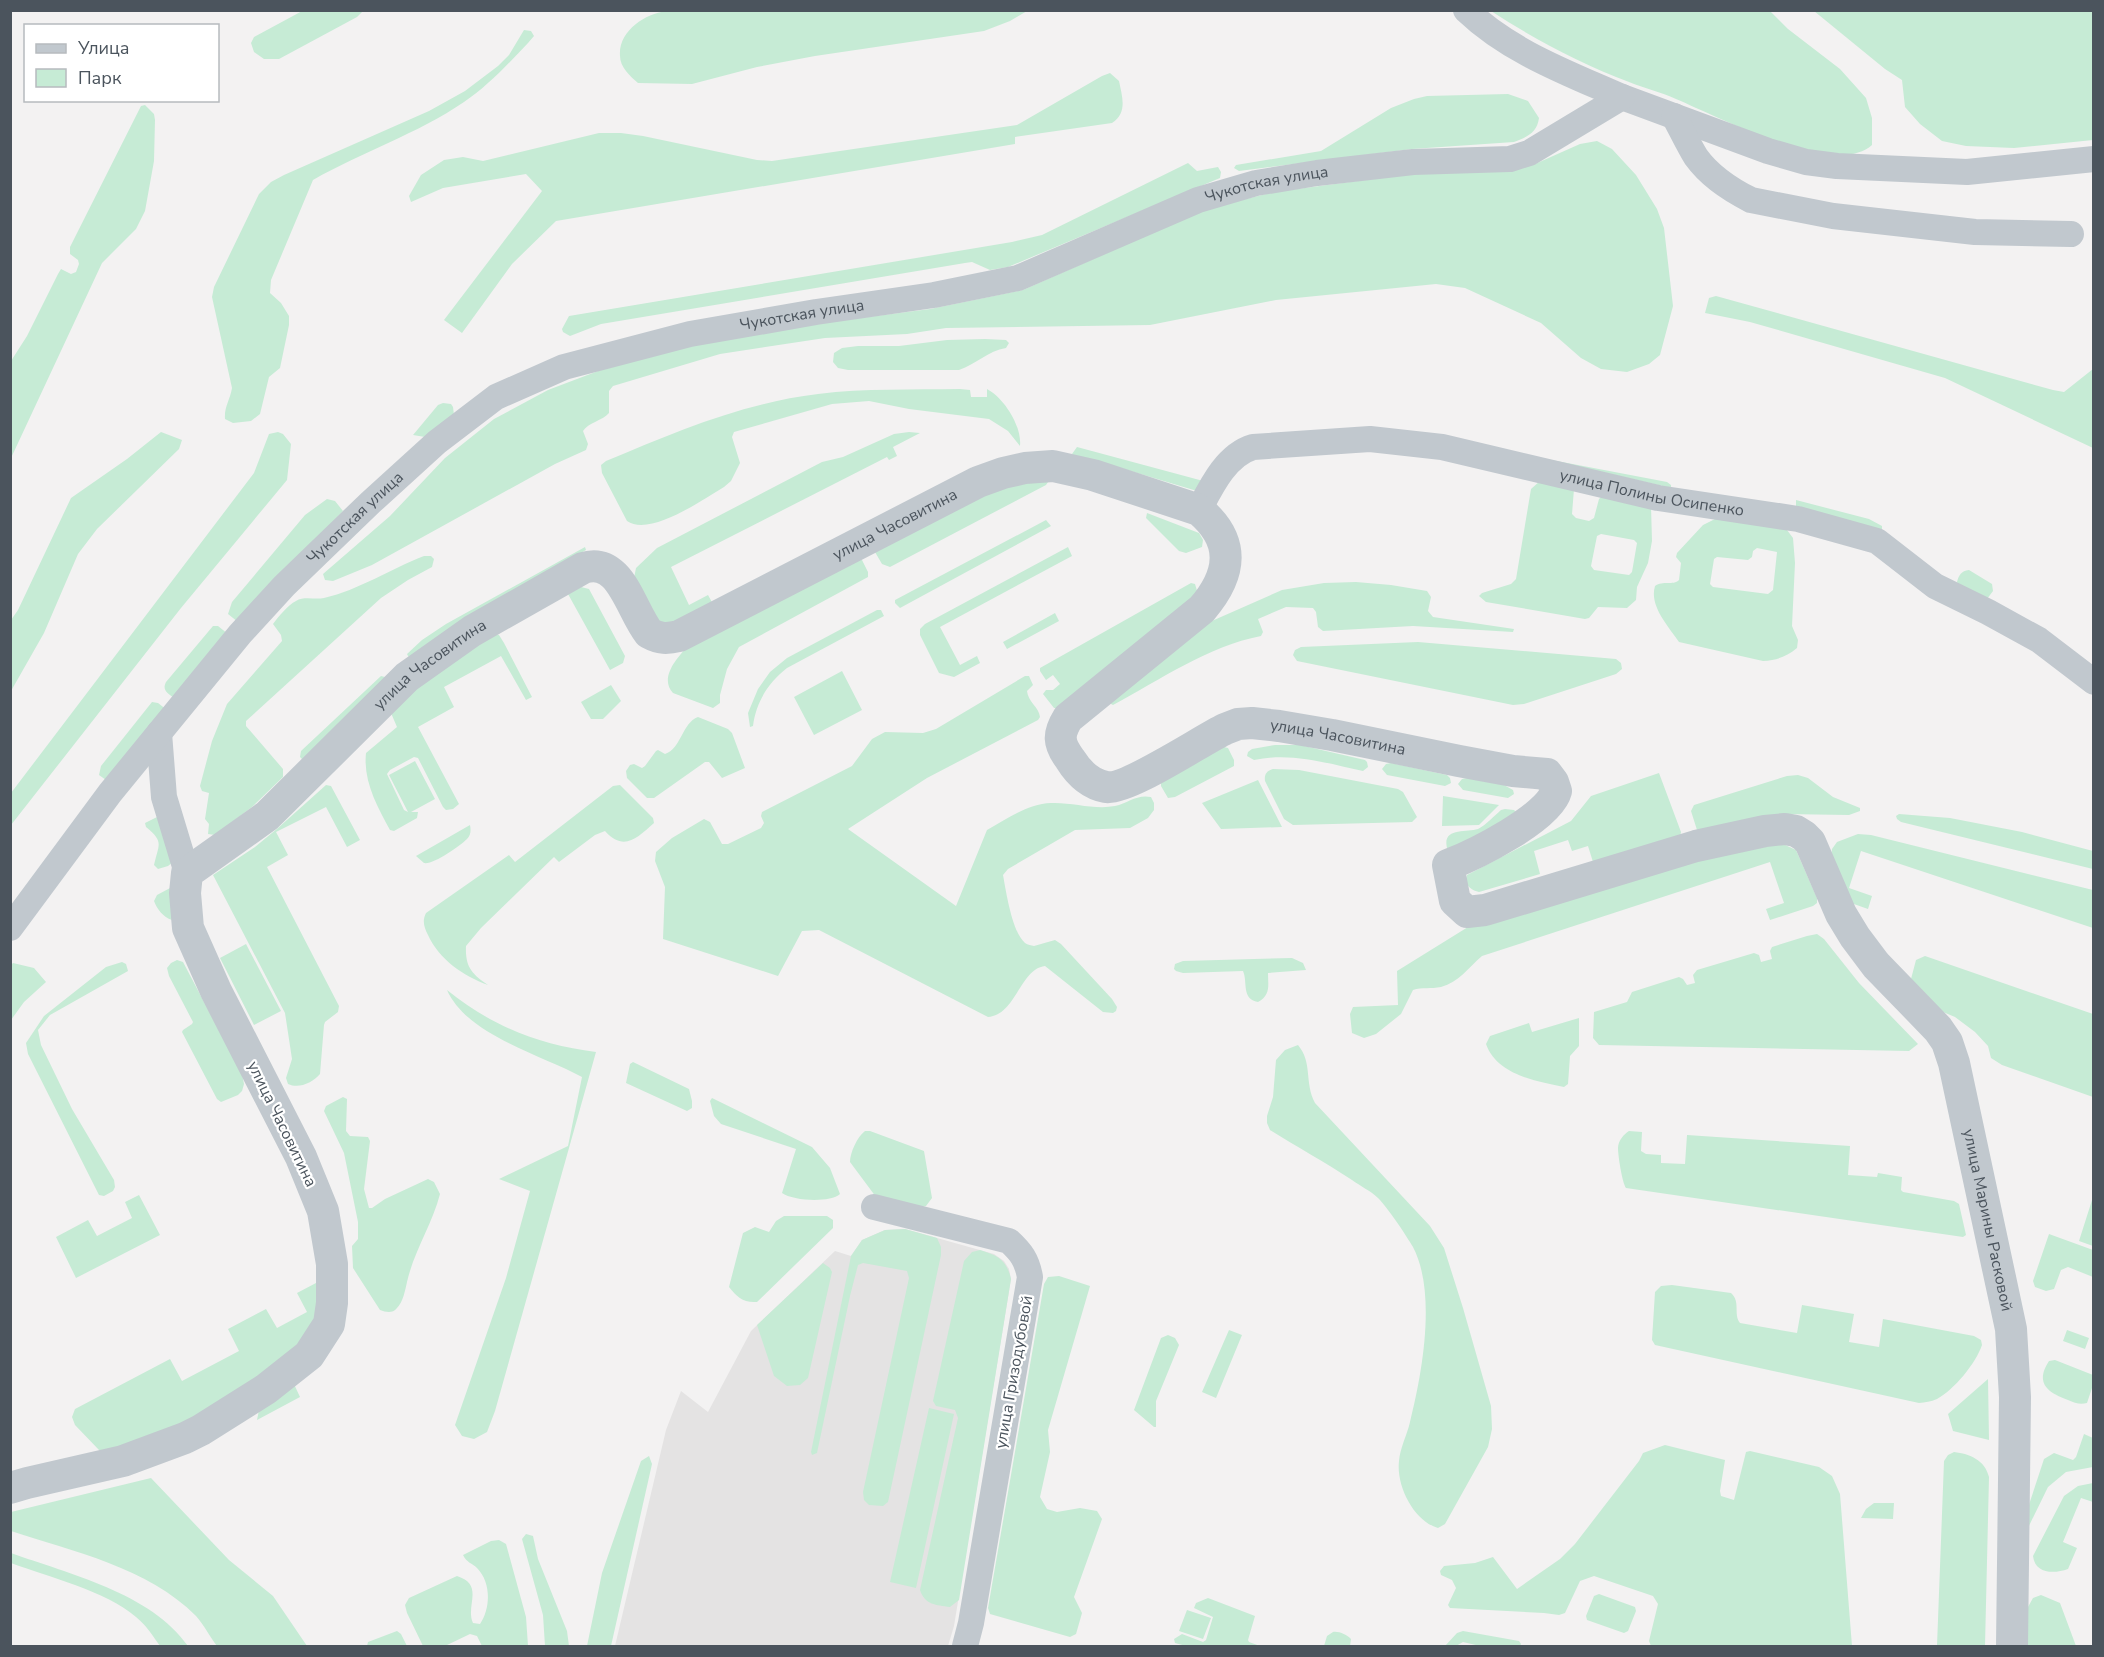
<svg xmlns="http://www.w3.org/2000/svg" width="2104" height="1657" font-family="'Nunito Sans',sans-serif">
  <style>
    .education { fill: #e4e3e3 }
    .green { fill: #c6ebd5; fill-rule: evenodd }
    .lines { fill: none; stroke-linecap: round; stroke-linejoin: round }
    .minor { stroke: #c1c8ce; stroke-width: 26 }
    .tertiary { stroke: #c1c8ce; stroke-width: 32 }
    .labels { text-anchor: middle; dominant-baseline: central; stroke-width: 4.5; stroke-linejoin: round; paint-order: stroke }
    .street-label { font-size: 16px; fill: #4b545d; stroke: #fff }
  </style>
  <rect width="100%" height="100%" fill="#f3f2f2"/>
  <path class="education" d="M905 1229 994 1254 1004 1261 1009 1269 1011 1279 954 1626 948 1646H615L666 1430 681 1391 708 1412 751 1331 835 1251 851 1256 862 1240 885 1230Z"/>
  <path class="green" d="M304 10 363 11 357 17 279 59H264L254 52 251 43 254 37Z
    M666 11V10L1027 11 1010 21 984 31 815 56 757 67 692 84 638 83C630 76 620 67 620 56 618 31 645 14 666 11Z
    M1491 11H1770L1788 29 1840 69 1866 98 1872 118V145C1835 179 1717 116 1676 99 1661 92 1644 88 1629 82 1581 64 1534 39 1491 11Z
    M1814 11H2093V140L2014 148 1966 146 1942 141 1920 124 1905 107 1902 80 1885 69Z
    M524 30 531 31 534 36 528 43C508 64 488 86 464 102 417 134 362 152 313 180L271 280 270 293 281 303 289 316V325L280 368 269 377 260 414 251 421 233 423 225 419C224 407 230 400 232 388L212 297 214 287 259 194 271 182 284 175 429 111 465 91 498 66 509 55Z
    M1110 73 1119 81C1122 96 1128 113 1112 123L1015 137V144L556 221 512 264 462 333 444 320 542 191 526 174 443 188 411 202 409 196 421 175 444 160 463 157 483 161 599 133H621L643 136 757 160 772 161 1017 125 1102 76Z
    M1508 94 1528 101 1539 118C1537 133 1527 137 1514 142L1412 149 1239 171 1234 168 1236 165 1321 151 1391 108 1414 99 1427 96Z
    M145 105 154 114 155 120 154 161 145 211 136 229 102 263 11 458V361L27 336 58 274 61 269 71 274 76 272 79 264 78 260 70 254V247L141 106Z
    M1597 141 1612 149 1636 175 1657 209 1664 228 1673 306 1660 355 1649 364 1627 372 1601 369 1581 358 1541 323 1465 288 1436 284 1276 300 1150 325 946 328 907 334 825 338 720 354 613 386 609 391V413C602 421 589 422 583 431L588 444 586 450 555 464 372 565 333 581 325 580 323 574 390 516 445 458 494 419 548 390 606 368 694 345 814 324 930 309 1023 290 1199 212 1238 201 1274 192 1411 174 1509 171 1535 164 1580 144Z
    M1188 163 1197 171 1218 167 1221 172 1220 178 1008 267 990 270 972 262 965 263 601 324 570 336 563 332 562 329 569 316 1012 242 1042 235Z
    M1716 296 2053 390 2064 392 2093 369V448L1945 378 1750 322 1705 313 1709 298Z
    M985 339 1006 340 1009 343 1006 348C988 351 976 364 959 370H848L838 368 833 362 834 353 842 348 858 346H899L947 340Z
    M960 389 970 390 971 397H987V389C1004 398 1022 426 1020 446L1008 431 989 419 909 409 869 401 832 404 734 432 732 437 740 463 731 481 724 487C702 500 650 537 627 521L602 473 601 465 606 461C675 432 743 403 818 394 865 388 913 390 960 389Z
    M443 403 451 404 453 407 454 415 425 437 413 435 438 405Z
    M161 432 182 440 179 449 97 529 78 554 44 633 11 691V620L18 610 71 498 127 459Z
    M278 432 283 434 291 444 287 480 181 608 11 825V793L254 473 269 434Z
    M909 432 920 433 893 447 897 456 889 460 887 457 671 567 689 605 708 595 713 604C696 612 678 625 659 622L634 578 636 568 657 548 822 462 843 457 894 434Z
    M1077 447 1207 482 1197 491 1104 463 1074 456 1072 454Z
    M1541 458 1667 482 1671 485V488Z
    M1050 479 1046 485 890 567 882 564 875 552 982 492Z
    M1540 481 1574 489 1572 514 1576 518 1589 521 1594 518 1599 499 1602 496 1651 506 1652 541 1648 563 1637 587 1636 600 1627 608 1598 607 1589 618 1585 619 1486 602 1479 596 1482 593 1511 584 1516 579 1531 489ZM1601 534 1634 540 1637 543 1632 572 1629 575 1594 570 1591 566 1597 536Z
    M327 499 335 501 343 511 238 622 228 614 232 602 305 515Z
    M1796 500 1869 519 1882 526V531L1796 508Z
    M1147 513 1199 533 1203 540 1202 547 1186 553 1179 551 1146 518Z
    M1717 518 1784 526 1793 538 1795 563 1792 626 1798 640 1797 648C1786 657 1777 660 1763 661L1679 642C1668 626 1649 606 1655 586 1663 580 1673 586 1679 580L1681 563 1676 557 1677 553 1703 525ZM1757 548 1777 552 1773 590 1768 594 1713 587 1710 584 1714 559 1717 557 1748 560 1752 557 1753 551Z
    M1046 520 1051 526 900 608 895 603V600Z
    M585 547 586 550 463 619 409 657 408 656 407 654 422 640 446 624Z
    M1068 547 1072 556 940 627 960 665 977 656 980 663 954 677 939 673 920 635V629L925 624Z
    M424 556H431L434 559 432 567 408 580 381 598 246 721V726L283 769V777L252 807 215 835 208 834 209 824 205 819 209 793 202 791 200 786 212 741 227 704 282 641 281 635 273 624C278 617 288 605 296 601 304 596 315 600 324 598 359 590 390 569 424 556Z
    M856 558 862 560 868 572V577L739 647 727 669 720 695V703L713 708 673 693C659 678 677 658 687 647Z
    M1969 570 1992 584 1993 591 1987 599 1960 588 1957 582C1959 575 1961 571 1969 570Z
    M1356 582 1391 585 1427 591 1431 597 1428 611 1433 617 1514 629 1513 632 1413 626 1323 631 1318 627 1316 612 1313 608 1286 607 1258 619 1263 632 1261 636C1208 646 1160 680 1113 705L1111 704 1110 701 1205 624 1282 590 1324 583Z
    M1191 583 1195 584 1198 594 1058 708H1054L1043 694 1046 690H1053L1060 684 1053 675 1046 680 1040 671V668Z
    M581 587 589 589 625 656 623 663 610 670 568 594Z
    M877 610H881L884 616 787 668C768 683 756 702 753 726L750 727 748 713 758 689 770 672 787 658Z
    M1055 613 1059 621 1007 649 1003 642Z
    M213 626H218L228 634 174 698C167 693 162 690 166 682Z
    M495 634 499 635 504 643 532 697 526 700 501 656 444 687 454 707 418 727 459 804 453 809 446 810 443 807 418 758 414 757 390 770 387 774 404 810 408 812 389 775 415 761 435 799 411 812H418L417 818 394 831 390 830C377 806 363 781 366 753L397 727 391 713 416 687Z
    M1418 642 1616 659 1621 663 1622 669 1616 674 1524 704 1513 705 1297 661 1293 655 1295 650 1301 647Z
    M842 671 862 710 814 735 794 697Z
    M381 676 385 677V681L305 762 300 757 301 751Z
    M1025 676H1029L1033 685 1027 691C1028 702 1039 707 1040 717L1038 720 927 778 848 829 956 906 987 830C1006 819 1028 804 1051 803 1072 802 1094 810 1115 806 1128 803 1137 794 1151 797L1154 803V810L1148 818 1130 828 1075 830 1008 869 1003 875C1006 891 1012 932 1025 943 1028 945 1031 945 1034 946L1055 940 1061 944 1112 999 1117 1007 1116 1011 1113 1013 1103 1012 1045 966C1020 969 1016 1015 988 1017L819 930 802 931 778 976 663 939 665 887 655 861 656 852 672 838 704 819 710 822 722 844H728L761 828 764 823 761 816 762 812 852 766 872 739 885 732 923 733 936 729Z
    M611 685 621 701 603 719H591L581 702Z
    M152 702 158 703 167 710 106 780 99 775 101 766Z
    M698 717 728 729 732 733 745 768 722 778 709 762H705L654 798H647L627 778 626 771 630 765 634 764 642 768 645 766 656 751 658 750 665 754C681 749 682 723 698 717Z
    M1275 745H1300L1365 760 1367 762 1368 767 1363 771C1326 763 1291 752 1254 760L1247 756 1248 752 1252 749Z
    M1224 747 1228 748 1234 760V766L1175 797 1168 798 1161 786V781Z
    M1391 763 1447 775 1450 778 1451 783 1445 786 1387 775 1382 769 1386 764Z
    M1273 769 1299 770 1398 789 1403 792 1417 817 1412 822 1293 825 1284 819 1265 781C1264 774 1267 771 1273 769Z
    M1659 773 1681 832 1680 837 1593 862 1588 846 1572 851 1568 840 1534 851 1540 874 1479 892C1471 890 1463 884 1467 875L1571 821 1591 796Z
    M1798 775 1808 778 1833 797 1860 808V811L1849 815 1783 814 1697 830 1691 811 1694 805 1787 776Z
    M1467 778 1504 785 1513 790 1514 794 1508 798 1463 790 1458 784 1462 779Z
    M1258 780 1282 827 1221 829 1202 803Z
    M326 785 331 786 360 840 347 847 326 807 276 832 288 855 267 867 339 1006 338 1012 325 1022 324 1025 320 1074C312 1083 299 1089 288 1084L286 1078 292 1059 285 1013 213 875 255 847 278 828Z
    M620 785 653 818 654 823C637 838 624 852 605 831L595 835 559 862 554 857 481 928 466 946C465 967 472 974 488 985 463 976 439 959 428 935 424 927 422 921 426 913L509 855 515 862 613 786Z
    M1443 796 1499 805 1479 825 1442 826Z
    M1505 809 1514 810 1518 814 1450 850 1447 848C1442 827 1466 833 1478 829 1486 825 1494 816 1501 810Z
    M1899 814 1950 818 2022 832 2093 851V869L1901 822 1897 819 1896 816Z
    M157 817 160 819 173 862 168 866 158 869 154 865C159 843 164 842 146 827L145 823Z
    M470 825C471 830 471 835 467 839 460 846 433 865 424 863L416 856Z
    M1858 834 1871 835 2093 890V928L1861 851 1849 888 1872 896 1868 909 1851 903 1831 858 1832 849 1837 842Z
    M1769 844H1783L1796 850 1817 898V903L1813 906 1770 920 1766 909 1784 903 1770 862 1482 956C1468 968 1459 982 1441 987 1431 989 1422 987 1413 990L1401 1014 1376 1034 1364 1038 1352 1033 1350 1014 1353 1007 1398 1005 1397 971 1468 927 1699 860Z
    M172 887V920C163 917 157 909 154 901L157 895Z
    M1817 934 1824 939 1859 983 1918 1044 1909 1051 1599 1045 1593 1038 1594 1012 1627 1002 1632 992 1679 977 1683 979 1687 985 1695 983 1693 975 1697 970 1754 953 1759 955 1761 962 1772 959 1770 951 1772 947 1807 936Z
    M246 944 281 1011 254 1025 220 958Z
    M1925 956 2093 1014V1097L2002 1065 1991 1058 1988 1046 1975 1032 1955 1017 1943 1012 1911 979 1916 960Z
    M1292 958 1303 963 1306 970 1268 973C1268 985 1271 995 1258 1002 1241 999 1248 982 1243 971L1183 973 1176 971 1174 969 1175 964 1183 961Z
    M177 960 183 962 242 1074 244 1084 242 1091 238 1095 221 1102 217 1099 182 1032 183 1030 192 1024 193 1022 169 976 167 968 171 963Z
    M122 962 126 964 128 971 50 1015 38 1030 41 1045 72 1109 114 1180 115 1187 113 1191 104 1196 99 1195 28 1054 26 1043 44 1016 106 967Z
    M13 963 34 968 46 982 24 1002 11 1020V965Z
    M447 990C491 1026 540 1045 596 1052L495 1411 487 1432 474 1439 462 1436 455 1425 506 1278 530 1191 499 1179 568 1146 582 1077C541 1055 467 1035 447 990Z
    M1579 1018V1046L1570 1056 1568 1084 1564 1087C1536 1081 1497 1075 1486 1044L1490 1036 1529 1023 1532 1032Z
    M1298 1045C1313 1063 1304 1082 1315 1103L1430 1226 1444 1248 1463 1308 1491 1406 1492 1429 1488 1447 1445 1524 1438 1528C1414 1521 1396 1486 1399 1461 1400 1448 1407 1435 1410 1422 1422 1374 1437 1293 1413 1247 1406 1235 1388 1208 1378 1198 1371 1191 1360 1186 1352 1180 1325 1162 1297 1147 1270 1130L1267 1123V1116L1273 1097 1276 1060 1285 1050Z
    M633 1062 689 1089 692 1101V1108L687 1111 626 1083 630 1064Z
    M343 1097 347 1099 346 1131 350 1136 368 1137 370 1141 364 1189 369 1208H372L385 1199 428 1179 434 1182 440 1194C432 1225 414 1251 407 1282 405 1291 403 1302 397 1308 392 1314 386 1312 380 1310L353 1268 352 1246 358 1239V1222L344 1153 324 1111 326 1106Z
    M712 1098 812 1147 830 1168 840 1194C830 1203 793 1201 782 1193L796 1149 721 1124 714 1116 710 1101Z
    M865 1131H870L924 1151 932 1198 926 1206 918 1208 876 1197 850 1162C850 1153 857 1137 865 1131Z
    M1629 1131 1642 1132 1641 1151 1646 1154 1661 1155V1163L1685 1164 1687 1135 1850 1146 1848 1175 1877 1177 1878 1173 1902 1177 1901 1190 1903 1192 1954 1201 1959 1204 1966 1235 1963 1237 1626 1188C1622 1182 1618 1155 1618 1148 1618 1141 1624 1134 1629 1131Z
    M139 1195 160 1235 76 1278 56 1237 88 1220 97 1236 132 1218 125 1202Z
    M2093 1197V1246L2079 1241Z
    M784 1216H827L833 1220V1228L757 1302C743 1303 737 1297 729 1287L743 1233 755 1227 769 1232 776 1221Z
    M905 1229 937 1238 941 1247V1255L888 1502 883 1506 869 1505 864 1500 863 1492 909 1278 907 1271 863 1263 858 1265 850 1296 817 1453 812 1455 811 1452 851 1256 862 1240 885 1230Z
    M2049 1234 2093 1250V1277L2068 1267 2061 1270 2054 1289 2046 1291 2035 1287 2033 1281Z
    M980 1250C997 1255 1007 1260 1011 1279L959 1600 950 1607C936 1605 925 1605 920 1590L958 1418 955 1410 936 1406 933 1401 964 1261 972 1252Z
    M823 1263 830 1268 832 1272 808 1378 800 1385 787 1386 774 1376 757 1325Z
    M1059 1276 1090 1286 1048 1430 1050 1452 1040 1497 1047 1509 1057 1512 1080 1508 1097 1511 1102 1519 1074 1597 1082 1613 1076 1634 1070 1637 990 1614 988 1608 1044 1284 1048 1277Z
    M316 1283 322 1304 303 1347 195 1421 103 1452 99 1450 75 1425 72 1417 75 1409 170 1359 182 1381 239 1351 228 1329 266 1309 277 1328 307 1312 297 1293Z
    M1672 1285 1731 1293C1741 1302 1733 1314 1740 1323L1797 1333 1802 1305 1854 1314 1849 1342 1879 1347 1883 1319 1974 1336 1981 1340 1982 1345C1976 1363 1954 1390 1937 1399 1931 1402 1925 1402 1919 1403L1655 1345 1652 1340 1655 1292 1661 1286Z
    M1229 1330 1242 1335 1216 1398 1202 1392Z
    M2067 1330 2089 1338 2085 1349 2063 1341Z
    M1168 1335 1175 1338 1179 1345 1156 1401V1427H1154L1134 1410 1161 1338Z
    M2055 1360 2093 1375V1385L2087 1403C2080 1405 2075 1403 2068 1400 2049 1393 2034 1384 2049 1361Z
    M1988 1379 1989 1440 1953 1431 1948 1414Z
    M293 1382 300 1397 257 1420 260 1405Z
    M929 1408 954 1414 916 1588 890 1582Z
    M2084 1434 2093 1438V1467L2066 1472 2048 1487 2025 1534 2020 1532 2044 1459 2054 1453 2073 1460 2076 1457Z
    M1665 1445 1725 1460 1720 1491 1721 1496 1734 1500 1746 1452 1750 1451 1819 1467 1832 1476 1840 1494 1852 1646H1651L1649 1641 1658 1604 1653 1596 1594 1576 1580 1581 1565 1613 1559 1615 1544 1613 1450 1608 1448 1605 1456 1588 1452 1580 1441 1575 1440 1571 1444 1566 1475 1563 1493 1557 1517 1589 1560 1559 1575 1544 1639 1461 1643 1453Z
    M1954 1452C1970 1454 1985 1460 1989 1477L1985 1646H1937L1944 1461 1948 1455Z
    M649 1456 652 1464 611 1646H587L602 1573 641 1461Z
    M151 1478 229 1560 273 1596 307 1646H217C210 1637 204 1625 196 1616 149 1568 72 1551 11 1531V1512Z
    M2093 1483V1502L2081 1498 2063 1542 2077 1548 2068 1569C2054 1574 2035 1574 2033 1556L2064 1496 2078 1486Z
    M1874 1503H1894L1893 1519 1861 1518 1866 1509Z
    M526 1534 533 1536 538 1559 567 1631 569 1646H545L543 1615 522 1539Z
    M499 1540 506 1544 526 1617 528 1646H482L477 1636 470 1634 445 1646H423L407 1613 405 1605 409 1598 457 1576C485 1585 465 1606 473 1623L480 1624C491 1608 491 1582 477 1568 472 1563 467 1563 463 1555L491 1541Z
    M11 1553C69 1574 151 1593 188 1646H160C153 1636 146 1625 136 1617 106 1591 49 1577 11 1563Z
    M1599 1594 1635 1607 1636 1611 1628 1631 1624 1633 1587 1620 1586 1616 1594 1596Z
    M2041 1595 2060 1603 2076 1646H2026L2028 1607 2033 1598Z
    M1208 1598 1255 1616 1248 1640 1249 1642 1260 1646H1186L1175 1643 1174 1639 1182 1634 1203 1642 1206 1640 1213 1617 1194 1608 1196 1603Z
    M1187 1610 1211 1618 1203 1639 1179 1631Z
    M397 1631 401 1634 407 1646H367L368 1642Z
    M1463 1631 1519 1641 1521 1644 1520 1646H1480L1463 1642 1456 1646H1445L1457 1633Z
    M1333 1632C1339 1631 1347 1635 1351 1639L1350 1646H1324L1327 1636Z"/>
  <g class="lines">
    <g class="minor">
      <path d="M1622 97 1768 151 1806 162 1837 166 1967 172 2094 159"/>
      <path d="M1674 116C1681 129 1688 144 1696 157 1709 175 1731 190 1751 200L1833 216 1975 232 2071 234"/>
      <path id="s1" d="M1199 510C1211 487 1226 455 1253 447L1370 439 1442 447 1658 498 1798 519 1877 541 1935 586 1988 612 2039 640 2094 682"/>
      <path d="M159 733 164 797 187 873"/>
      <path id="s2" d="M10 928 110 793 240 634 284 586 371 502 437 442 496 397 564 367 690 334 816 312 934 295 1018 278 1198 200 1256 183 1317 173 1413 162 1510 159 1529 153 1622 97C1568 73 1510 52 1466 10"/>
      <path d="M874 1207 1009 1241C1021 1252 1027 1260 1030 1277L971 1623 965 1646"/>
    </g>
    <path class="tertiary" id="s3" d="M10 1488 27 1483 123 1461 185 1438 201 1430 266 1389 309 1355 329 1324 332 1303V1264L323 1211 301 1157 216 991 188 928 185 893 187 873 267 816 407 677 472 631 583 568C621 556 630 609 649 633 660 639 667 639 679 636L978 482 1003 473 1025 468 1053 466 1093 475 1199 510C1236 541 1232 574 1202 609L1068 718C1058 734 1058 743 1070 759 1078 772 1090 784 1106 787 1126 791 1202 740 1225 729L1238 724 1252 723 1279 726 1332 735 1459 761 1513 771 1547 774 1553 782 1556 791C1549 818 1474 855 1448 865L1455 901 1467 912 1485 910 1696 846 1765 831 1785 829 1796 831 1804 836 1810 842 1841 914 1855 937 1876 965 1938 1029 1947 1042 1954 1063 2011 1329 2015 1397 2012 1646"/>
  </g>
  <g class="labels">
    <g class="street-label">
      <text stroke="none"><textPath href="#s2" startOffset="1527">Чукотская улица</textPath></text>
      <text stroke="none"><textPath href="#s2" startOffset="1041">Чукотская улица</textPath></text>
      <text stroke="none"><textPath href="#s1" startOffset="490">улица Полины Осипенко</textPath></text>
      <text stroke="none"><textPath href="#s2" startOffset="537">Чукотская улица</textPath></text>
      <text stroke="none"><textPath href="#s3" startOffset="1730">улица Часовитина</textPath></text>
      <text stroke="none"><textPath href="#s3" startOffset="1173">улица Часовитина</textPath></text>
      <text stroke="none"><textPath href="#s3" startOffset="2680">улица Часовитина</textPath></text>
      <text transform="translate(282 1124) rotate(64)">улица Часовитина</text>
      <text stroke="none"><textPath href="#s3" startOffset="3885">улица Марины Расковой</textPath></text>
      <text transform="translate(1014 1372) rotate(-80)">улица Гризодубовой</text>
    </g>
  </g>
  <rect width="2104" height="1657" fill="none" stroke="#4b545d" stroke-width="24"/>
  <rect x="24" y="24" width="195" height="78" fill="#ffffff" stroke="#b7bbbe" stroke-width="1.5"/>
  <rect x="36" y="44" width="30" height="9" fill="#c1c8ce" stroke="#b7bbbe" stroke-width="1.5"/>
  <text x="78" y="54" font-size="18" fill="#4b545d">Улица</text>
  <rect x="36" y="69" width="30" height="18" fill="#c6ebd5" stroke="#b7bbbe" stroke-width="1.5"/>
  <text x="78" y="84" font-size="18" fill="#4b545d">Парк</text>
</svg>
